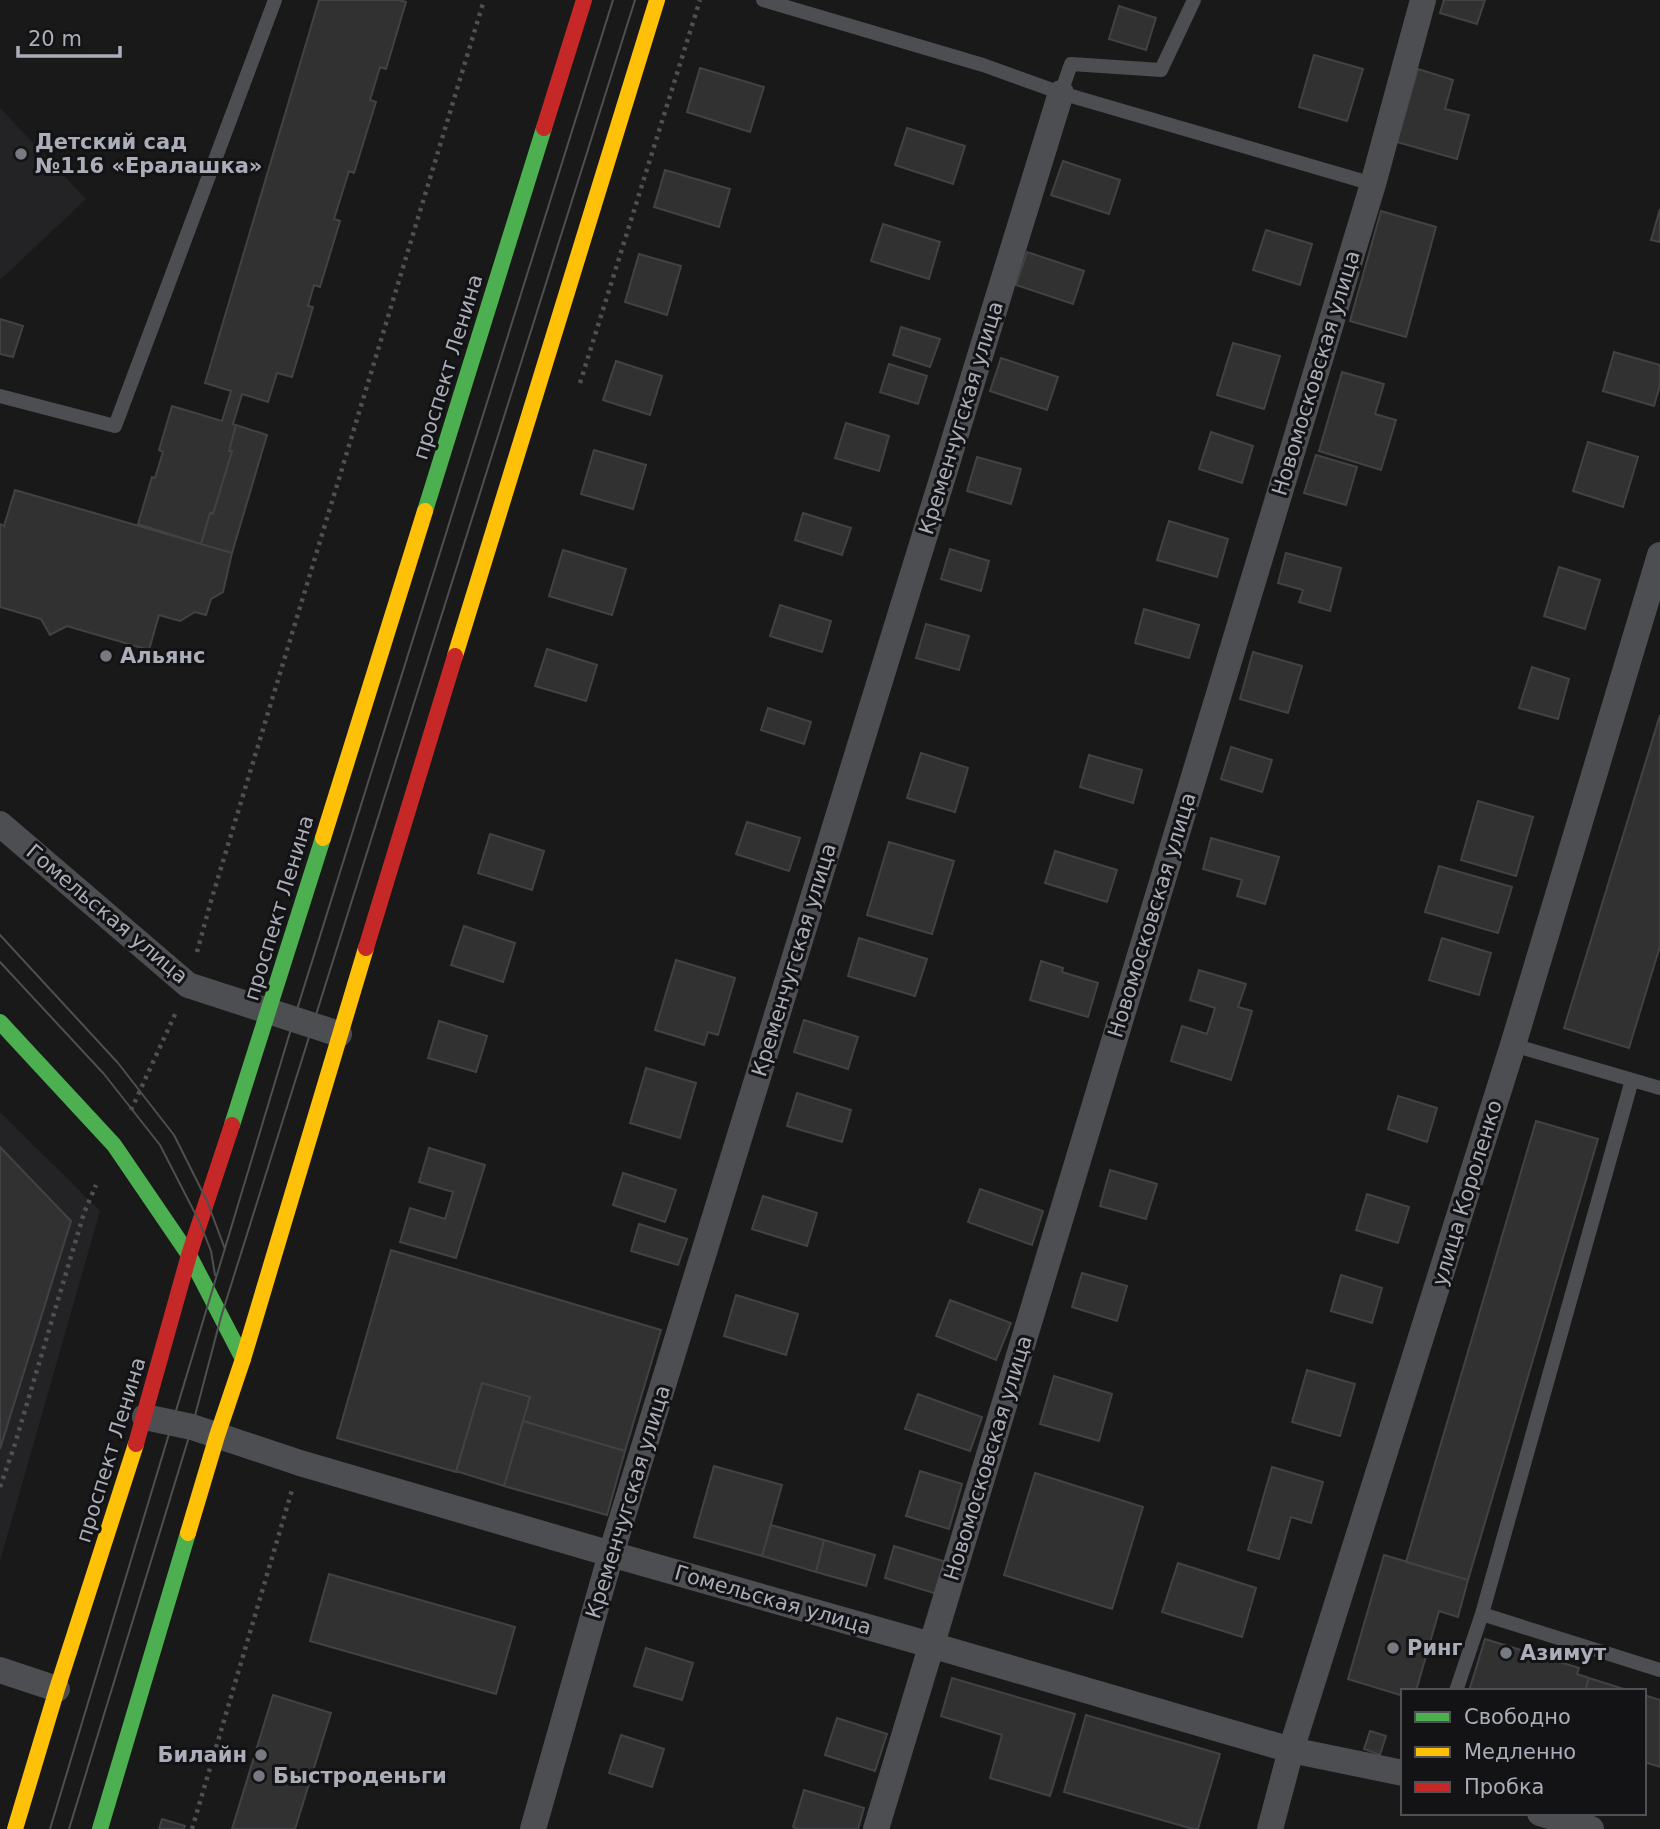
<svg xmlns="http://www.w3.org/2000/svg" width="1660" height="1829" font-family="'DejaVu Sans',sans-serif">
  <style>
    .built { fill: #232325 }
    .building { fill: #313132; stroke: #424245; stroke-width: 2 }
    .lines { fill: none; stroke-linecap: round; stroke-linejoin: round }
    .path { stroke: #4f5053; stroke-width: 4.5; stroke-dasharray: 3.5 5; stroke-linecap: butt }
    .lane { stroke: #4d4e52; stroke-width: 14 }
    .street { stroke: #4d4e52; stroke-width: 26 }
    .fast { stroke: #4caf50; stroke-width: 16 }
    .slow { stroke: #ffc107; stroke-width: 16 }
    .jam { stroke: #c62828; stroke-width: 16 }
    .tram { stroke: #4e4f51; stroke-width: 2 }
    .poi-dot { fill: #787a81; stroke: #131315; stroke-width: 2.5 }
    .labels { text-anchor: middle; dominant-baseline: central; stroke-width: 6; stroke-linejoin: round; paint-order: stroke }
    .poi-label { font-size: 21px; font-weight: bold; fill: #abaeb9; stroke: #131315; text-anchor: start }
    .street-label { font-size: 21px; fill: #abaeb9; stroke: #131315 }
  </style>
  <rect width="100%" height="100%" fill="#191919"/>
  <path class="built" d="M0 108 86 199 0 280Z
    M0 1112 100 1211 0 1561Z"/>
  <path class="building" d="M319 0H399L406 2 386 69 380 67 370 100 376 102 354 173 349 171 334 219 340 221 320 287 314 285 308 306 313 307 292 377 277 373 268 402 242 394 233 424 236 425 229 451H232L213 514 210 513 201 544 138 524 152 477 155 478 163 452 159 450 172 406 222 421 231 391 205 383Z
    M1444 0H1485L1477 24 1440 13Z
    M1119 6 1156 18 1146 50 1109 39Z
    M1314 55 1363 69 1347 121 1299 107Z
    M700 68 764 87 750 132 687 112Z
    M1418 69 1453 80 1445 109 1469 115 1457 159 1397 142Z
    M907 128 965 146 953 184 895 165Z
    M1063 161 1120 180 1109 214 1051 195Z
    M665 170 730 189 719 227 654 207Z
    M1660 209V242L1651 240Z
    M1381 211 1436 227 1406 337 1350 321Z
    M883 224 940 242 929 279 871 261Z
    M1266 230 1312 244 1300 285 1253 270Z
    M1027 252 1084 271 1073 304 1016 285Z
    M639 254 681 266 667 315 625 302Z
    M0 319 23 326 13 357 0 354Z
    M901 327 940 339 930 367 893 355Z
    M1233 343 1280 356 1264 409 1217 395Z
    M1614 352 1660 365V385L1654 406 1603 391Z
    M1001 358 1058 377 1047 410 990 391Z
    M616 361 662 376 650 415 603 400Z
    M889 364 927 376 918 404 880 392Z
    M1342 372 1384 384 1375 414 1396 420 1381 470 1319 451Z
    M846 423 889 436 879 471 835 458Z
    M236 425 267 435 232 553 201 544 210 513 213 514 232 451H229Z
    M1211 432 1253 446 1242 483 1199 469Z
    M1588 442 1638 457 1623 507 1573 491Z
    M594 450 646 465 633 509 581 494Z
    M1316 455 1357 467 1346 505 1304 493Z
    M977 457 1021 469 1011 504 967 491Z
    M15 490 232 553 223 592 211 599 206 615 195 612 180 621 159 615 149 650 67 626 50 635 41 619 0 607V524L4 526Z
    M803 513 851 528 842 555 795 540Z
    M1169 521 1228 539 1217 577 1157 560Z
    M950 549 989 561 981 591 941 579Z
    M563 550 626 569 612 615 549 596Z
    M1286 553 1341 568 1330 611 1299 602 1303 590 1278 583Z
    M1559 567 1600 580 1585 629 1544 616Z
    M780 605 831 621 822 652 770 636Z
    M1144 609 1199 625 1189 658 1135 643Z
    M926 624 969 636 959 670 916 658Z
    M547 649 597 665 586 701 535 686Z
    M1253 652 1302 666 1288 713 1240 699Z
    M1532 667 1569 679 1558 719 1519 708Z
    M768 708 811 722 804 744 761 730Z
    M1660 715V946L1629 1048 1564 1028Z
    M1231 747 1272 760 1262 792 1221 779Z
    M921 753 968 768 955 812 907 798Z
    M1089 755 1142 770 1133 803 1080 787Z
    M1478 801 1533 817 1516 876 1461 860Z
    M747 822 800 838 789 871 736 854Z
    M490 834 544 851 532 890 478 873Z
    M1211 838 1279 857 1265 904 1237 896 1242 880 1203 869Z
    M889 842 954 861 932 934 867 915Z
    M1055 851 1117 870 1107 902 1045 883Z
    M1439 866 1512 887 1498 933 1425 912Z
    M464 926 515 943 503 982 451 965Z
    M859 938 927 959 915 996 848 976Z
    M1442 938 1491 953 1479 995 1429 980Z
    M676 960 735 978 718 1035 708 1032 704 1045 655 1030Z
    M1041 961 1063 968 1062 972 1098 983 1088 1017 1030 1000Z
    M1199 970 1246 984 1238 1007 1252 1011 1231 1080 1171 1061 1182 1026 1207 1034 1215 1008 1190 1000Z
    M804 1020 858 1037 848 1069 794 1052Z
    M439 1021 487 1036 476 1072 428 1058Z
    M646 1068 696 1083 680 1138 630 1123Z
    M797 1093 851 1110 842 1142 787 1126Z
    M1398 1096 1437 1108 1427 1142 1388 1129Z
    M1536 1121 1598 1139 1468 1580 1406 1562Z
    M0 1147 71 1221 0 1449Z
    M429 1148 485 1165 456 1258 400 1242 410 1208 445 1219 453 1192 419 1182Z
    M1110 1170 1157 1184 1146 1219 1100 1206Z
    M623 1173 676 1190 665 1222 613 1205Z
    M980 1189 1043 1211 1032 1245 968 1222Z
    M1367 1194 1409 1207 1398 1243 1356 1230Z
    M763 1196 817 1213 807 1246 752 1229Z
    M639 1224 687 1239 678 1265 631 1251Z
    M391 1250 661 1330 625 1451 523 1421 530 1397 482 1383 456 1472 337 1438Z
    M1082 1273 1127 1286 1117 1321 1072 1307Z
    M1341 1275 1382 1288 1372 1323 1331 1311Z
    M736 1295 798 1314 786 1355 724 1336Z
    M950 1300 1011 1323 996 1360 936 1336Z
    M1307 1370 1355 1384 1340 1436 1292 1422Z
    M1054 1376 1112 1394 1099 1441 1040 1424Z
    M482 1383 530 1397 504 1486 456 1471Z
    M918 1394 982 1417 970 1451 905 1429Z
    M523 1421 625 1451 607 1515 504 1486Z
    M714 1466 782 1485 762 1556 694 1537Z
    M1272 1467 1323 1482 1311 1523 1291 1517 1279 1559 1248 1550Z
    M920 1471 962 1484 949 1529 906 1516Z
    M1035 1473 1143 1507 1112 1609 1004 1575Z
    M771 1525 824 1540 816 1572 762 1556Z
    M824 1540 875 1555 866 1586 816 1572Z
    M894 1546 946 1562 937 1594 885 1578Z
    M1384 1555 1468 1580 1458 1617 1439 1611 1416 1691H1403V1696L1348 1679Z
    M1178 1563 1256 1588 1242 1637 1162 1612Z
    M329 1574 515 1627 496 1694 310 1641Z
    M1485 1639 1579 1668 1577 1674 1589 1678 1585 1691H1469Z
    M646 1648 693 1663 682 1700 634 1686Z
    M952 1678 1075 1714 1050 1796 990 1778 1002 1735 941 1716Z
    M1589 1678 1630 1691H1585Z
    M273 1695 331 1713 295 1829H232Z
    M1644 1695 1660 1700V1767L1644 1762Z
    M1086 1715 1220 1754 1198 1829H1193L1064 1792Z
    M837 1718 887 1734 875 1771 825 1755Z
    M1370 1731 1386 1736 1380 1755 1364 1749Z
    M621 1735 664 1749 652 1787 609 1773Z
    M804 1790 864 1808 858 1829H798L793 1827Z
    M162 1819 185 1826 184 1829H159Z"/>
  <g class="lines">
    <path class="path" d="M580 383 700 0
      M197 952 211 901 484 0
      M131 1110 177 1010
      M0 1487 14 1447 84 1213 96 1185
      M192 1829 292 1490"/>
    <path class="lane" d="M763 0 983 65 1061 93 1373 184
      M1061 93 1071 64 1161 70 1194 0
      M0 396 115 426 275 0
      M1513 1045 1660 1088
      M1482 1614 1660 1670
      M1456 1691 1482 1614 1632 1080"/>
    <path class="street" d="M0 824 188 985 339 1034
      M145 1417 192 1427 300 1463 611 1554 931 1645 1291 1750 1403 1773
      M0 1670 57 1689
      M1540 1813 1591 1829
      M533 1829 611 1554 1061 93
      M876 1829 1373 184 1423 0
      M1270 1829 1291 1750 1513 1045 1660 555"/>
    <path class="fast" d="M425 511 544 128
      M0 1022 114 1145 189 1255 243 1359
      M232 1125 323 838
      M100 1829 188 1533"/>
    <path class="slow" d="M455 656 657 0
      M323 838 425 511
      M188 1533 217 1436 243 1359 366 948
      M15 1829 57 1689 136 1444"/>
    <path class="jam" d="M544 128 584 0
      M366 948 455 656
      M136 1444 189 1255 232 1125"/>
    <path class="tram" d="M0 935 118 1063 174 1135 207 1201 225 1249
      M0 962 104 1074 160 1145 200 1223 211 1251 215 1275
      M50 1829 294 1019 613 0
      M69 1829 192 1427 221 1317 635 0"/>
  </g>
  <g class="poi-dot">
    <circle cx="21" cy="154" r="7"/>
    <circle cx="106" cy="656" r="7"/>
    <circle cx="1393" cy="1648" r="7"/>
    <circle cx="1506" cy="1653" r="7"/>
    <circle cx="261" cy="1755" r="7"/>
    <circle cx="259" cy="1776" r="7"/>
  </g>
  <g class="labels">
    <g class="poi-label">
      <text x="35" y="142">Детский сад<tspan x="35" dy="24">№116 «Ералашка»</tspan></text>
      <text x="120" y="656">Альянс</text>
      <text x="1407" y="1648">Ринг</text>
      <text x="1520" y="1653">Азимут</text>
      <text x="247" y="1755" text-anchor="end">Билайн</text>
      <text x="273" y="1776">Быстроденьги</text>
    </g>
    <g class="street-label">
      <text transform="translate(448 367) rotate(-73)">проспект Ленина</text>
      <text transform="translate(1316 373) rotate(-73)">Новомосковская улица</text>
      <text transform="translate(961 418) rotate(-73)">Кременчугская улица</text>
      <text transform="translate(279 908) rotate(-73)">проспект Ленина</text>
      <text transform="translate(107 914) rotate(40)">Гомельская улица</text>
      <text transform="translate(1152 915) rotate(-73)">Новомосковская улица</text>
      <text transform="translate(794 960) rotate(-73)">Кременчугская улица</text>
      <text transform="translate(1467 1193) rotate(-73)">улица Короленко</text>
      <text transform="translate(111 1450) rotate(-73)">проспект Ленина</text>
      <text transform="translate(988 1458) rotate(-73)">Новомосковская улица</text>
      <text transform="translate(628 1502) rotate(-73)">Кременчугская улица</text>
      <text transform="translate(773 1600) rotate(16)">Гомельская улица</text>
    </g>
  </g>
  <rect x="1401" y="1689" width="245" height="126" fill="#131315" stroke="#505157" stroke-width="2"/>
  <rect x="1415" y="1712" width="35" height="10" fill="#4caf50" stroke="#505157" stroke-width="2"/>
  <text x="1464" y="1724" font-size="21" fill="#abaeb9">Свободно</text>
  <rect x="1415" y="1747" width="35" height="10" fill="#ffc107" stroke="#505157" stroke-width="2"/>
  <text x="1464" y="1759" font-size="21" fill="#abaeb9">Медленно</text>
  <rect x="1415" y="1782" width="35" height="10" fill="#c62828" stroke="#505157" stroke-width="2"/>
  <text x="1464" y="1794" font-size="21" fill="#abaeb9">Пробка</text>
  <path d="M18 46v10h102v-10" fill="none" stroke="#abaeb9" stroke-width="3.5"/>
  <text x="28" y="46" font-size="21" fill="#abaeb9" stroke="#131315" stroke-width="5" paint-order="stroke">20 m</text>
</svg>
